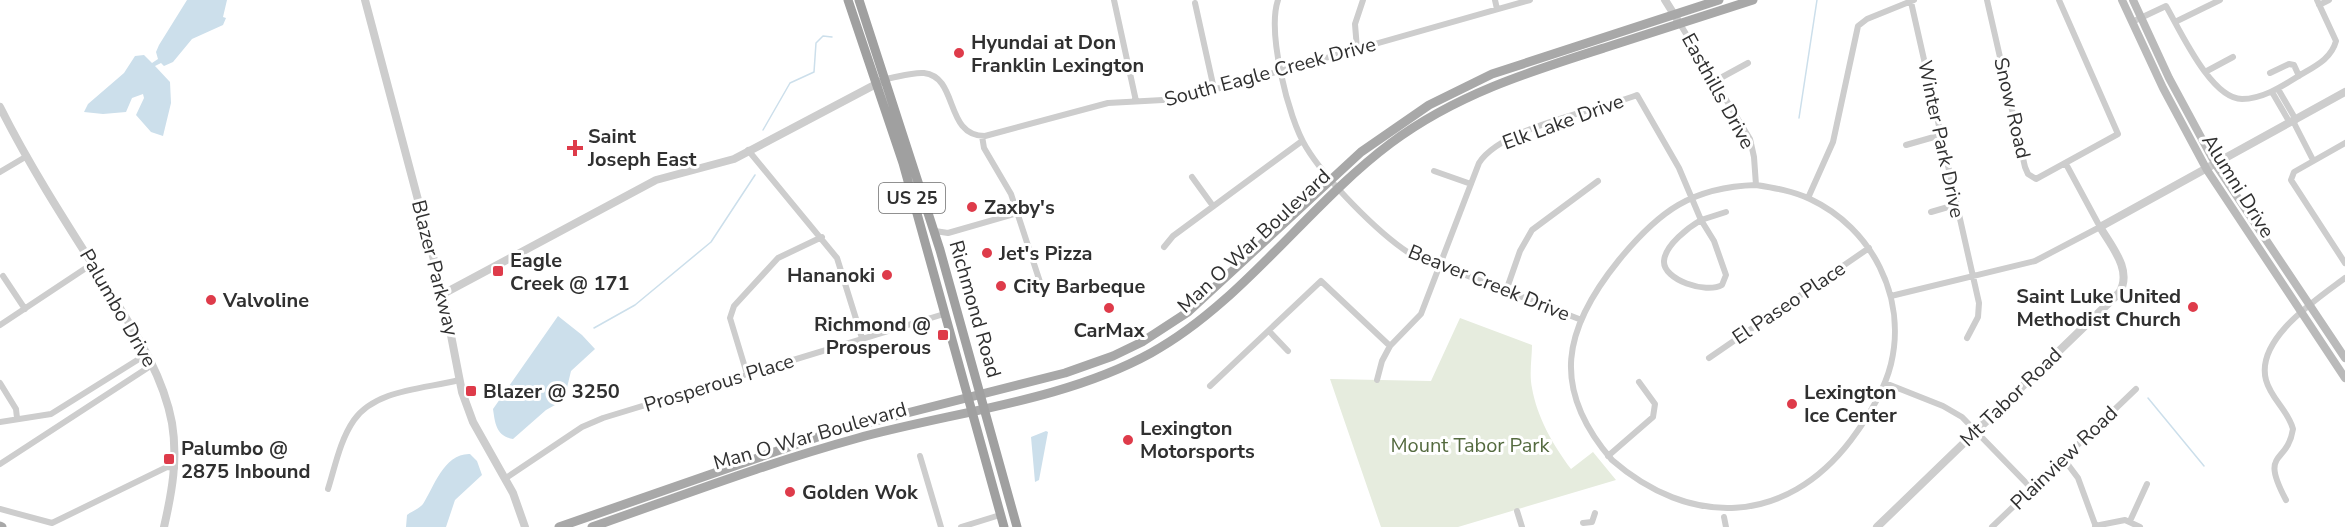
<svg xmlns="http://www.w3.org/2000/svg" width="2345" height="527" font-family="'Nunito Sans',sans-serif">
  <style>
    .green { fill: #e6ecde }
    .water { fill: #ccdfeb }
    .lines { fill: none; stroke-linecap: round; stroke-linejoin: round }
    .stream { stroke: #ccdfeb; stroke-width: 1.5 }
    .minor { stroke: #cdcdcd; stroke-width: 6 }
    .tertiary { stroke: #cdcdcd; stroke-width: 8 }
    .secondary { stroke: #bababa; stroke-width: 8 }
    .primary { stroke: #a8a8a8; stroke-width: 9 }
    .trunk { stroke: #a0a0a0; stroke-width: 9 }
    .poi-dot { fill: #de3b4a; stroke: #fff; stroke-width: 2 }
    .labels { text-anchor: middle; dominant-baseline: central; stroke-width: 6; stroke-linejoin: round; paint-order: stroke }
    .shield { fill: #fff; stroke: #6e6e6e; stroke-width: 1.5 }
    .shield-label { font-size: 18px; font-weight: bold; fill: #303030 }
    .poi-label { font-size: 20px; font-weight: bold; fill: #303030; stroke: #fff; text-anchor: start }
    .street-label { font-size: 20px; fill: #303030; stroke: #fff }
    .park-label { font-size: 20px; fill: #546a3f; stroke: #fff }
  </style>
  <rect width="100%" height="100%" fill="#fff"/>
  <path class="green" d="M1460 318 1532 345C1532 358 1529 374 1532 388 1537 417 1553 445 1571 469L1593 452 1616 480 1458 527H1381L1330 379 1431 381Z"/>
  <path class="water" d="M187 0H227L223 17 226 18 223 25 192 39 173 62 164 66 161 63 155 66 170 82 171 103 163 136 151 132 136 115 144 98 143 94 132 98 126 112 103 114 84 112 88 104 124 73 135 56 144 55 152 63 158 59 156 52 159 45Z
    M558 316 582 335 595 349 571 371 564 400 546 410 513 439C496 436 495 423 493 409Z
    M1046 431 1048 432 1039 480 1035 482 1031 437Z
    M470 454 477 461 482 475 455 500 446 527H406L407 515C412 511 419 509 423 504 434 487 444 453 470 454Z"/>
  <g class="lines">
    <path class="stream" d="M1799 118 1817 0
      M763 130 790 83 814 72 816 43 823 36 832 37
      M594 328 635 305 711 242 755 175
      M2148 398 2204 466"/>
    <path class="minor" d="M1114 0 1136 101
      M1278 0C1267 32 1288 118 1306 147 1326 180 1377 232 1409 253L1579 319
      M1495 0 1497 9
      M1987 0 2025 167 2028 174 2036 179 2118 134 2059 0
      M1911 2 1979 303 1978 317 1967 338
      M1195 3 1214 89
      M2319 5 2329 0
      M2132 22 2166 6C2180 30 2211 99 2242 99 2262 99 2281 87 2297 77 2313 67 2331 60 2336 41L2317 0
      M2175 22 2220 0
      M1680 24 1750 139 1754 157 1756 185
      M1357 49 1355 24 1363 0
      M2205 72 2233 57
      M2270 73 2289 64 2294 65 2299 76
      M886 79C898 77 912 72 924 73 959 77 944 136 985 136L1108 103 1181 99 1530 0
      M1715 81 1748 63
      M2278 89 2296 120
      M2272 92 2290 123
      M2293 121 2313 160
      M982 136 984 148 1011 194 1041 285
      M2345 143 2294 172 2291 180 2345 263
      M1906 145 1941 135
      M748 150 837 258 862 338
      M1434 171 1471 184
      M0 172 27 156
      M1192 177 1213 206
      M1756 185C1775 188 1793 191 1810 199 1872 228 1907 297 1891 364 1884 392 1869 416 1851 440 1785 527 1689 527 1612 460 1550 388 1563 329 1619 260 1659 211 1692 187 1756 185Z
      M1808 198 1833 142 1858 26 1867 19 1914 0
      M1931 212 1955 205
      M1701 220 1714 241 1726 275 1722 285C1706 294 1663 280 1664 261 1665 245 1689 227 1701 220Z
      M933 227 935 231 948 233 1018 213
      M1164 247 1173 236 1302 141
      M3 276 25 309
      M1506 291 1520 251 1532 230 1598 181
      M1891 296 2035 261 2100 227 2066 164
      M0 325 92 264
      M1269 331 1288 351
      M1709 358 1869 248
      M747 374 730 318 734 306 778 258 822 237
      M1377 380 1382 361 1390 346 1421 314 1479 163C1502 127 1596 111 1637 95L1679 168 1701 220 1726 212
      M0 383 16 409 17 418
      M1885 383 1943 406 1962 417 2032 489
      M1210 386 1321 281 1390 346
      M0 422 51 414 147 354
      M920 456 941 527
      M1608 456 1653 417 1655 404 1639 382
      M2063 458 2078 478 2096 527
      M0 464 152 365
      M506 478 582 427 603 418 944 314
      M328 489C335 467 340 440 354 420 376 389 425 389 459 380
      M2286 500C2259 449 2287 466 2293 429 2288 410 2271 399 2266 380 2255 339 2317 299 2345 278
      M0 509 52 523 167 467 175 468
      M1517 511 1522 527
      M1724 517 1726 527
      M2130 521 2147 484
      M1583 523 1592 522 1595 513
      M2095 526 2125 520 2140 527
      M961 527 1000 515
      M1992 527 2136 389"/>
    <path class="tertiary" d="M365 0 443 294 462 392 473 422 513 493 525 527
      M1665 0 1680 24
      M0 107C29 165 65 221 100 276 128 322 162 369 172 423 178 459 172 492 164 527
      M443 294 656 180 734 159 880 82
      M1877 527 2119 293C2133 271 2112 247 2100 227L2345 92"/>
    <path class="secondary" d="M2122 0 2163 88 2207 170 2345 378
      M2133 0 2169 78 2216 165 2345 358"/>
    <path class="primary" d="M0 526 2 527
      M559 527 832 432 1065 373 1113 356 1142 342 1188 312 1361 152 1429 105 1492 74 1719 0
      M592 527C681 496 767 463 858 438 953 412 1064 401 1151 353 1242 303 1308 205 1391 143 1455 95 1528 72 1604 48 1653 32 1703 16 1753 0"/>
    <path class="trunk" d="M848 0 903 163 1004 527
      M859 0 940 250 1017 527"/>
  </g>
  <g class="poi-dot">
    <circle cx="959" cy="53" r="6"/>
    <path d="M572 139h6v6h6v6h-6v6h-6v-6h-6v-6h6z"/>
    <circle cx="972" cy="207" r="6"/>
    <circle cx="987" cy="253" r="6"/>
    <rect x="492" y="265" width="12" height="12" rx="3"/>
    <circle cx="887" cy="275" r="6"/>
    <circle cx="1001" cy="286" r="6"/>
    <circle cx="211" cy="300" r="6"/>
    <circle cx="2193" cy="307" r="6"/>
    <circle cx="1109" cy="308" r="6"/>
    <rect x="937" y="329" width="12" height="12" rx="3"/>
    <rect x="465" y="385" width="12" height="12" rx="3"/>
    <circle cx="1792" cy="404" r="6"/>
    <circle cx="1128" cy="440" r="6"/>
    <rect x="163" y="453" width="12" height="12" rx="3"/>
    <circle cx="790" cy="492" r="6"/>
  </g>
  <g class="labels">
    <rect class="shield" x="879" y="183" width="66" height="30" rx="4.5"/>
    <g class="shield-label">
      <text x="912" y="198">US 25</text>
    </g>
    <g class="poi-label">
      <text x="971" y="42">Hyundai at Don<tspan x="971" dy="23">Franklin Lexington</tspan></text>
      <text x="588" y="136">Saint<tspan x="588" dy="23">Joseph East</tspan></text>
      <text x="984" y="207">Zaxby's</text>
      <text x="999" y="253">Jet's Pizza</text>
      <text x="510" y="260">Eagle<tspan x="510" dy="23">Creek @ 171</tspan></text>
      <text x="875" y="275" text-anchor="end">Hananoki</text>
      <text x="1013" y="286">City Barbeque</text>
      <text x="2181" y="296" text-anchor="end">Saint Luke United<tspan x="2181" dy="23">Methodist Church</tspan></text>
      <text x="223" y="300">Valvoline</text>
      <text x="931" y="324" text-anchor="end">Richmond @<tspan x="931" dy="23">Prosperous</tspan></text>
      <text x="1109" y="330" text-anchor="middle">CarMax</text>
      <text x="483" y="391">Blazer @ 3250</text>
      <text x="1804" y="392">Lexington<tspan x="1804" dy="23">Ice Center</tspan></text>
      <text x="1140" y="428">Lexington<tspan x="1140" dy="23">Motorsports</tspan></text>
      <text x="181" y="448">Palumbo @<tspan x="181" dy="23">2875 Inbound</tspan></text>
      <text x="802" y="492">Golden Wok</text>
    </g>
    <g class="street-label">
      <text transform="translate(1270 72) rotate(-15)">South Eagle Creek Drive</text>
      <text transform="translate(1718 91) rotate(61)">Easthills Drive</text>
      <text transform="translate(2012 108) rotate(77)">Snow Road</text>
      <text transform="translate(1563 122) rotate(-20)">Elk Lake Drive</text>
      <text transform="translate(1941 139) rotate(78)">Winter Park Drive</text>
      <text transform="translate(2238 186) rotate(58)">Alumni Drive</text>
      <text transform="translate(1254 241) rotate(-43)">Man O War Boulevard</text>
      <text transform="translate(435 268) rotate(76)">Blazer Parkway</text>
      <text transform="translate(1489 283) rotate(22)">Beaver Creek Drive</text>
      <text transform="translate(1789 303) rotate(-34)">El Paseo Place</text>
      <text transform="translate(118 308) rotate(60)">Palumbo Drive</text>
      <text transform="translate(975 309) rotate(74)">Richmond Road</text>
      <text transform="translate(719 383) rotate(-17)">Prosperous Place</text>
      <text transform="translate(2011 397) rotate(-44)">Mt Tabor Road</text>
      <text transform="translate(810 436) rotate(-16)">Man O War Boulevard</text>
      <text transform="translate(2064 458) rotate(-44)">Plainview Road</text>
    </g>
    <g class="park-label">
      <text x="1470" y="445">Mount Tabor Park</text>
    </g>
  </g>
</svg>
